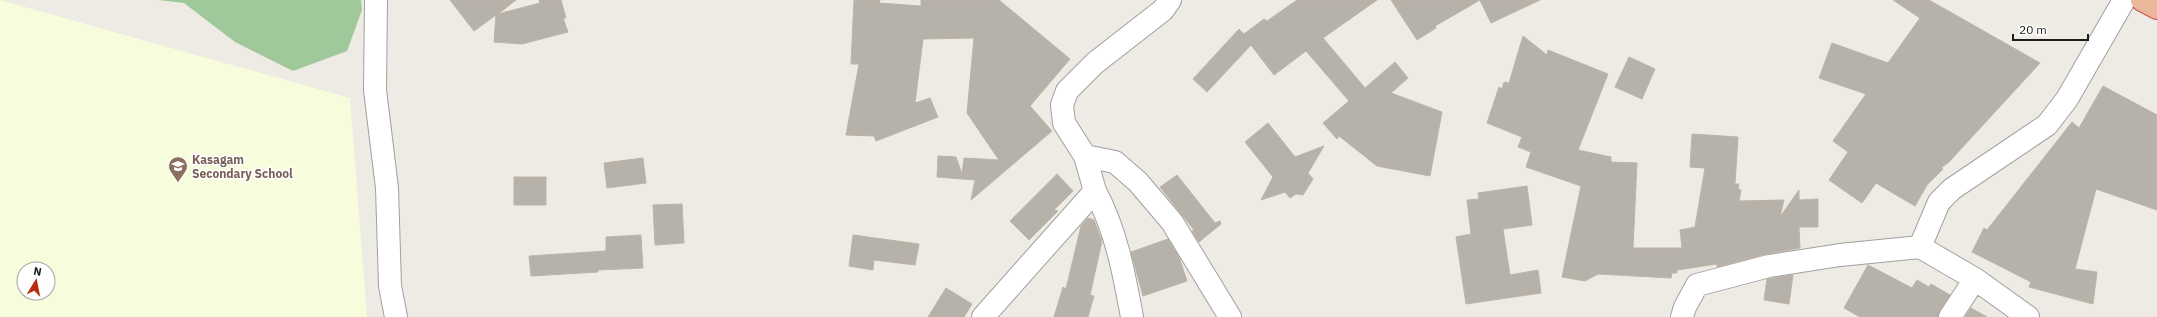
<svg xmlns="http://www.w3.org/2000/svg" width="2157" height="317" font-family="'IBM Plex Sans',sans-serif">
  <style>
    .education { fill: #f7fcdc; fill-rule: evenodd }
    .forest { fill: #a0c99b }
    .building { fill: #b6b1a9; stroke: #bdb4a6 }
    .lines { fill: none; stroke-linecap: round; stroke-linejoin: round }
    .minor-casing { stroke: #a0a0a0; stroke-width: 24 }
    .trunk-casing { stroke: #c9314b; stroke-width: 24 }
    .minor { stroke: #fff; stroke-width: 22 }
    .trunk { stroke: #eab799; stroke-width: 22 }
    .labels { text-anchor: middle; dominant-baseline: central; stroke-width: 3; stroke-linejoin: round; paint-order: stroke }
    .education-label { font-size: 12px; font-weight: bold; fill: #785e54; stroke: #fff; text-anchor: start }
  </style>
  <rect width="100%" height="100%" fill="#edebe3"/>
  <path class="education" d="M0 0 350 98 367 317H0ZM24 269H48V293H24Z"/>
  <path class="forest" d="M158 0H361L362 10 347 51 293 71 235 42 184 3Z"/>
  <path class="building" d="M450 0H516L498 14 540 3 539 0H561L566 18H563L568 32 522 44 494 42 496 15 474 31Z
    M854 0H880L879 3 921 6V0H999L1070 59 1030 106 1052 131 971 200 975 180 937 177 938 156 956 157 962 174 964 158 999 160 967 113 974 38 923 39 915 103 930 98 938 117 876 141 874 136 846 135 859 64H851Z
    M1297 0H1377L1323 38 1365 88 1395 62 1408 78 1391 93 1442 112 1430 176 1377 166 1339 136 1337 139 1323 123 1349 101 1306 51 1274 75 1251 45 1207 92 1193 79 1239 29 1244 34 1264 19 1267 21Z
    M1391 0H1480L1435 26 1436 28 1417 40Z
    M1480 0H1540L1491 23Z
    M1893 0H1929L2040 63 1949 162 1941 168 1943 169 1927 185 1915 206 1876 183 1862 203 1829 180 1848 152 1833 141 1866 94 1819 78 1832 43 1888 63 1920 18Z
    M1523 36 1547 55 1548 50 1608 74 1578 150 1611 157V162L1637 163 1633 248H1682L1680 230 1695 227 1705 168 1690 167 1692 134 1738 137 1735 184H1739L1738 189 1741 190 1739 201 1784 200 1780 217 1799 190V200L1818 199V227H1799L1800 248 1766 254 1717 267V264L1677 270V273H1672L1671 278 1598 274 1585 281 1562 277 1581 186 1526 167 1531 152 1518 147 1522 137 1487 123 1499 87 1502 89 1504 82 1509 83Z
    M1629 57 1655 69 1642 99 1615 87Z
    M2103 86 2157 115V210L2096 189 2075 269 2097 272 2093 304 2029 287 2031 282 1972 252 1984 228 1987 230 2072 122 2079 128Z
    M1268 123 1295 157 1324 146 1308 173 1313 179 1303 195 1296 194 1290 198 1285 192 1261 200 1273 177 1245 142Z
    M643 158 646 183 607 188 604 163Z
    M1057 174 1073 191 1054 210 1058 211 1029 240 1010 221Z
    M1177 175 1215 223 1220 221 1221 224 1199 242 1192 231 1194 230 1160 187Z
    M514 177H546V205H514Z
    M1527 186 1532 225 1503 229 1510 275 1538 270 1541 293 1466 304 1456 237 1471 234 1467 200 1479 199 1478 193Z
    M682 204 684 243 655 245 653 205Z
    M1088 218 1094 220 1102 241 1090 295 1094 296 1088 317H1054L1063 287 1066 289 1081 226Z
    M641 235 643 268 598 270V272L531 276 529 256 606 251V237Z
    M853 235 919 244 915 265 874 260 873 270 849 266Z
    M1168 239 1179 257 1187 281 1143 296 1131 252Z
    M1868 265 1912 288 1917 280 1929 287 1931 284 1950 295 1940 310 1938 317H1860L1844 308Z
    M1793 275 1789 304 1764 300 1767 279Z
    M946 288 972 304 964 317H928Z
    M1971 308 1987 317H1965Z"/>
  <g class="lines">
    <g class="minor-casing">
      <path id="minor" d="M376 0 375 90 387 188 390 286 396 317
        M1085 156 1115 162 1138 182 1172 222 1230 317
        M1095 191C1116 230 1124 273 1132 317
        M1920 247 1939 202 1952 189 2047 125 2067 99 2124 0
        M983 317 1095 191 1085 156 1064 123 1062 105 1067 91 1095 63 1163 10 1170 0
        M1682 317 1685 307 1697 285 1769 266 1840 255 1920 247 1975 279 2028 317
        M1950 317 1975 279"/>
    </g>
    <g class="trunk-casing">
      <path id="trunk" d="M2142 0 2157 8"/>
    </g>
    <use href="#minor" class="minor"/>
    <use href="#trunk" class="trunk"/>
  </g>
  <defs>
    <g id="school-pin" transform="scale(1)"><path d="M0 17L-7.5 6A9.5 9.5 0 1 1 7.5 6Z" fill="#8d6e63" stroke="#fff"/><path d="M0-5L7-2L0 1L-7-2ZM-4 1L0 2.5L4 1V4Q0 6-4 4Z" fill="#fff"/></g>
  </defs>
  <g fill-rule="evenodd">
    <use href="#school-pin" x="178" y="166"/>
  </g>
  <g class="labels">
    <g class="education-label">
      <text x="192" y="159">Kasagam<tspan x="192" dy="14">Secondary School</tspan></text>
    </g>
  </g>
  <g transform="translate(36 281) rotate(10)"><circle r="19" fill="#ffffff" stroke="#a4a4a4"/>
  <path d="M0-3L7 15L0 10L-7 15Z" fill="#b92d10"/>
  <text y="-6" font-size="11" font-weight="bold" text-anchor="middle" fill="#1c1c1c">N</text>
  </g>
  <path d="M2013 34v6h75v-6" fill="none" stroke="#1c1c1c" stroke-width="2"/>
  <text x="2019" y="34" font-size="12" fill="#1c1c1c" stroke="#ffffff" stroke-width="3" paint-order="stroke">20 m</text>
</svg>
